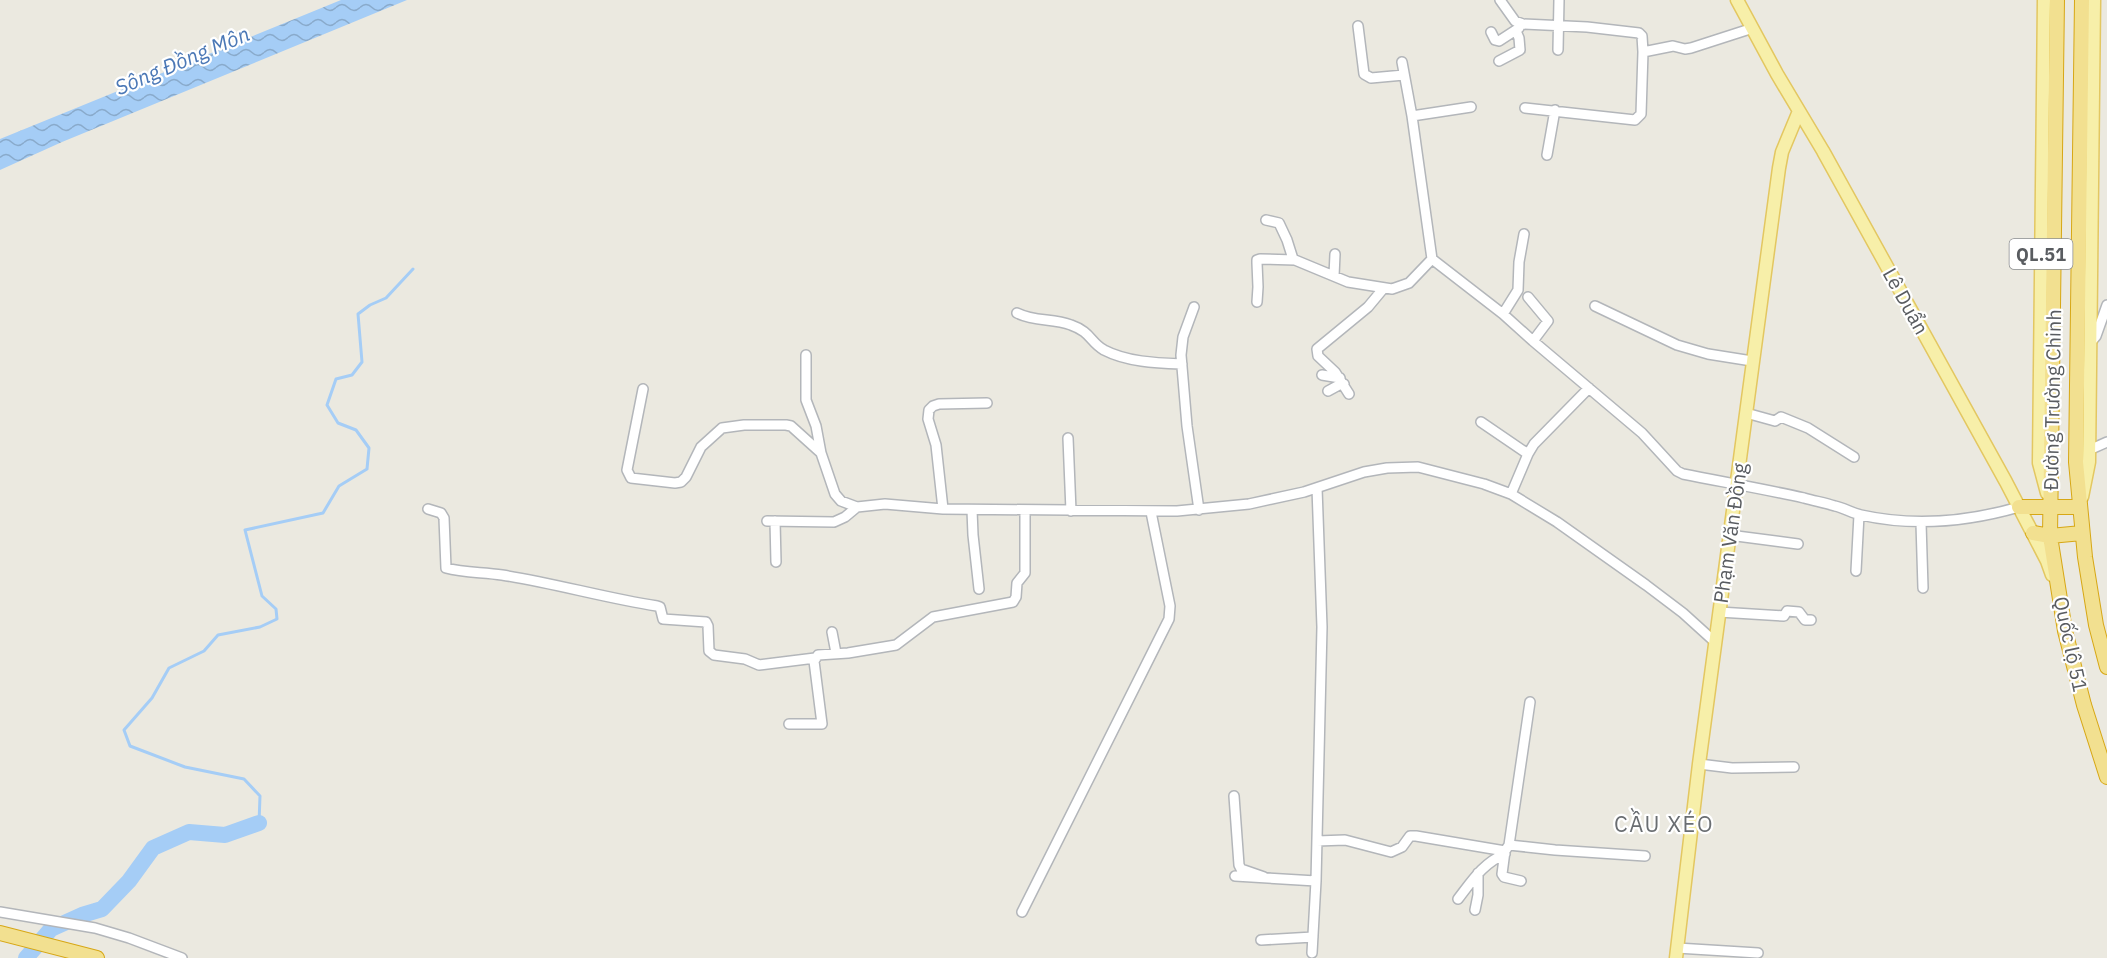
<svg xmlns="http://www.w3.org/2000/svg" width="2107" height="958" font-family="'IBM Plex Sans',sans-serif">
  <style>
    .water { fill: url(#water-waves) }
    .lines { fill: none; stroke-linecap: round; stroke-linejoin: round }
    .stream { stroke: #a5cdf6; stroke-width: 3 }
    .river { stroke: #a5cdf6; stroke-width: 16 }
    .minor-casing { stroke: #b3b6ba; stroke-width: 12 }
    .major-casing { stroke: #e3c761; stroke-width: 15 }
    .highway-casing { stroke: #d7a715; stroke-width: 16 }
    .minor { stroke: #fff; stroke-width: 9 }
    .major { stroke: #f7efa9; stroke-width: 12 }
    .highway { stroke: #f2e090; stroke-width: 14 }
    .labels { text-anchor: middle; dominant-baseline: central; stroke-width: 4.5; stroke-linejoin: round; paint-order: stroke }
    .shield { fill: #fff; stroke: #8b8d90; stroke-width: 1.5 }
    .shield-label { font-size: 18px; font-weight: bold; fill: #595c60 }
    .street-label { font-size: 20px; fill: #595c60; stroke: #fff }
    .water-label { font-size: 21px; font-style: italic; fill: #4b78b6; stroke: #fff }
    .quarter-label { font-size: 22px; letter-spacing: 1.5px; fill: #6a6e72; stroke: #fff }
  </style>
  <defs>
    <pattern id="water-waves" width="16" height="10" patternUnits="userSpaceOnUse" patternTransform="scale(1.5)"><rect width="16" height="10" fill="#a5cdf6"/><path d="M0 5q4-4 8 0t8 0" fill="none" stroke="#89aacb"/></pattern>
  </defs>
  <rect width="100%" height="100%" fill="#ebe9e0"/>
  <path class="water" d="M341 0H407L62 142 0 170V139Z"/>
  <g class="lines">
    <path class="stream" d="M259 823 260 796 244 779 185 767 130 746 124 730 152 698 169 668 204 651 218 635 260 627 277 619 276 609 262 596 245 530 323 513 339 486 367 469 369 448 356 430 338 423 327 405 336 379 352 375 362 362 358 314 370 305 386 298 413 269"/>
    <path class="river" d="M26 958 51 929 82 915 102 909 129 881 153 848 189 832 225 835 259 823"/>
    <g class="minor-casing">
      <path id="minor" d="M1500 0 1515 21 1523 24 1587 27 1639 33 1642 36 1643 52 1673 46 1685 49 1691 48 1753 28
        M1358 26 1364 74 1371 78 1404 75
        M1491 32 1495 40 1499 41 1519 28
        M1558 50 1559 0
        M1499 61 1520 50 1519 38 1516 31
        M1402 62 1412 116 1432 259 1503 314 1533 341 1642 433 1677 471 1683 474C1723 482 1764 489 1804 498 1815 501 1825 503 1835 506 1844 508 1852 513 1861 515 1915 527 1967 522 2019 507
        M1525 108 1635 120 1641 114 1643 52
        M1412 116 1471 107
        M1547 155 1555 110
        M1266 220 1279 223 1287 240 1293 259
        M1334 276 1335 254
        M1528 297 1548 321 1533 341
        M1257 302 1258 287 1257 263V260L1260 259 1295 260 1348 282 1392 289 1409 283 1432 259
        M1595 306 1677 345 1708 354 1752 361
        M1194 307 1183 337 1181 355 1187 426 1199 510
        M1017 313C1035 322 1053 318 1071 325 1091 332 1090 342 1104 350 1127 362 1156 363 1182 364
        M1503 314 1518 290 1519 262 1524 234
        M2090 343 2096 336 2107 305
        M806 355V400L816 426 821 453
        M1322 375 1340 378
        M643 389 627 470 631 478 675 483 681 482 686 477 701 447 722 428 744 425H786L791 426 821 453 835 494 841 501 857 507
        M1328 391 1339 385 1344 384
        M1349 394 1335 372 1318 356 1317 349 1368 307 1383 289
        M1746 413 1775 421 1781 417 1808 428 1854 457
        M1481 422 1528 454
        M1068 438 1071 511
        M2089 450 2107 442
        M1511 494 1528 454 1534 444 1589 388
        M428 509 441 513 444 518 446 568C464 573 484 572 502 575 554 583 605 598 657 606L660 607 663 619 706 622 708 626 709 651 714 655 745 659 759 665 815 658
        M943 509 936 445 928 419 929 410 933 406 939 404 987 403
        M972 510 973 535 979 589
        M767 521 834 522 845 517 857 507 885 504 943 509 1177 511 1249 504 1304 492 1364 472 1387 468 1418 467 1484 484 1511 494 1557 522 1646 585 1683 613 1715 642
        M775 521 776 562
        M1921 523 1923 588
        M1729 535 1798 544
        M1856 571 1859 515
        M1719 612 1784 616 1787 611 1799 612 1805 620H1811
        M832 632 836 653
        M789 724H822L814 661 818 655 848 653 896 645 933 617 1013 602 1016 597 1017 583 1025 573V511
        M1699 764 1732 768 1794 767
        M1234 796 1239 865 1241 869 1264 877
        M1317 841 1345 840 1391 852 1402 847 1410 836H1416L1505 851 1509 845 1555 850 1645 856
        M1509 845 1530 702
        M1505 851 1502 874 1504 877 1521 881
        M1235 876 1316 881
        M1458 899C1472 881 1483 863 1505 854
        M1475 910 1478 895V873
        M0 912 95 928 129 938 182 958
        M1022 912 1169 619 1170 606 1151 512
        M1261 940 1313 937
        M1677 948 1758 953
        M1312 953 1316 881 1322 627 1317 488"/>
    </g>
    <g class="major-casing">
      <path id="major" d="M1737 0 1777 74 1823 151 2006 482 2047 561 2052 575
        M2044 0 2039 463 2047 493
        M2082 497 2089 462 2094 0
        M1676 958 1699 764 1779 168 1782 152 1799 111"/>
    </g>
    <g class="highway-casing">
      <path id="highway" d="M2057 0 2050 536 2065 631 2084 705 2107 777
        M2082 0 2076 462 2085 557 2096 625 2107 667
        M2019 507H2080
        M2033 533 2050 536 2082 533
        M0 933 97 958"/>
    </g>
    <use href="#minor" class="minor"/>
    <use href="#major" class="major"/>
    <use href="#highway" class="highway"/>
  </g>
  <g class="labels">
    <rect class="shield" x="2009.5" y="239" width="63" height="30" rx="4.5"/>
    <g class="shield-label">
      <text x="2041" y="254">QL.51</text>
    </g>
    <g class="street-label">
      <text transform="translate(1906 301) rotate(61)">Lê Duẩn</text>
      <text transform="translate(2052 400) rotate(-89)">Đường Trường Chinh</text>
      <text transform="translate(1730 533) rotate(-82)">Phạm Văn Đồng</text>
      <text transform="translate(2071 644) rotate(78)">Quốc lộ 51</text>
    </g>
    <g class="water-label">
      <text transform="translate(182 60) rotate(-23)">Sông Đồng Môn</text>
    </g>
    <g class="quarter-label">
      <text x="1664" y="823">CẦU XÉO</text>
    </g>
  </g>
</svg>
